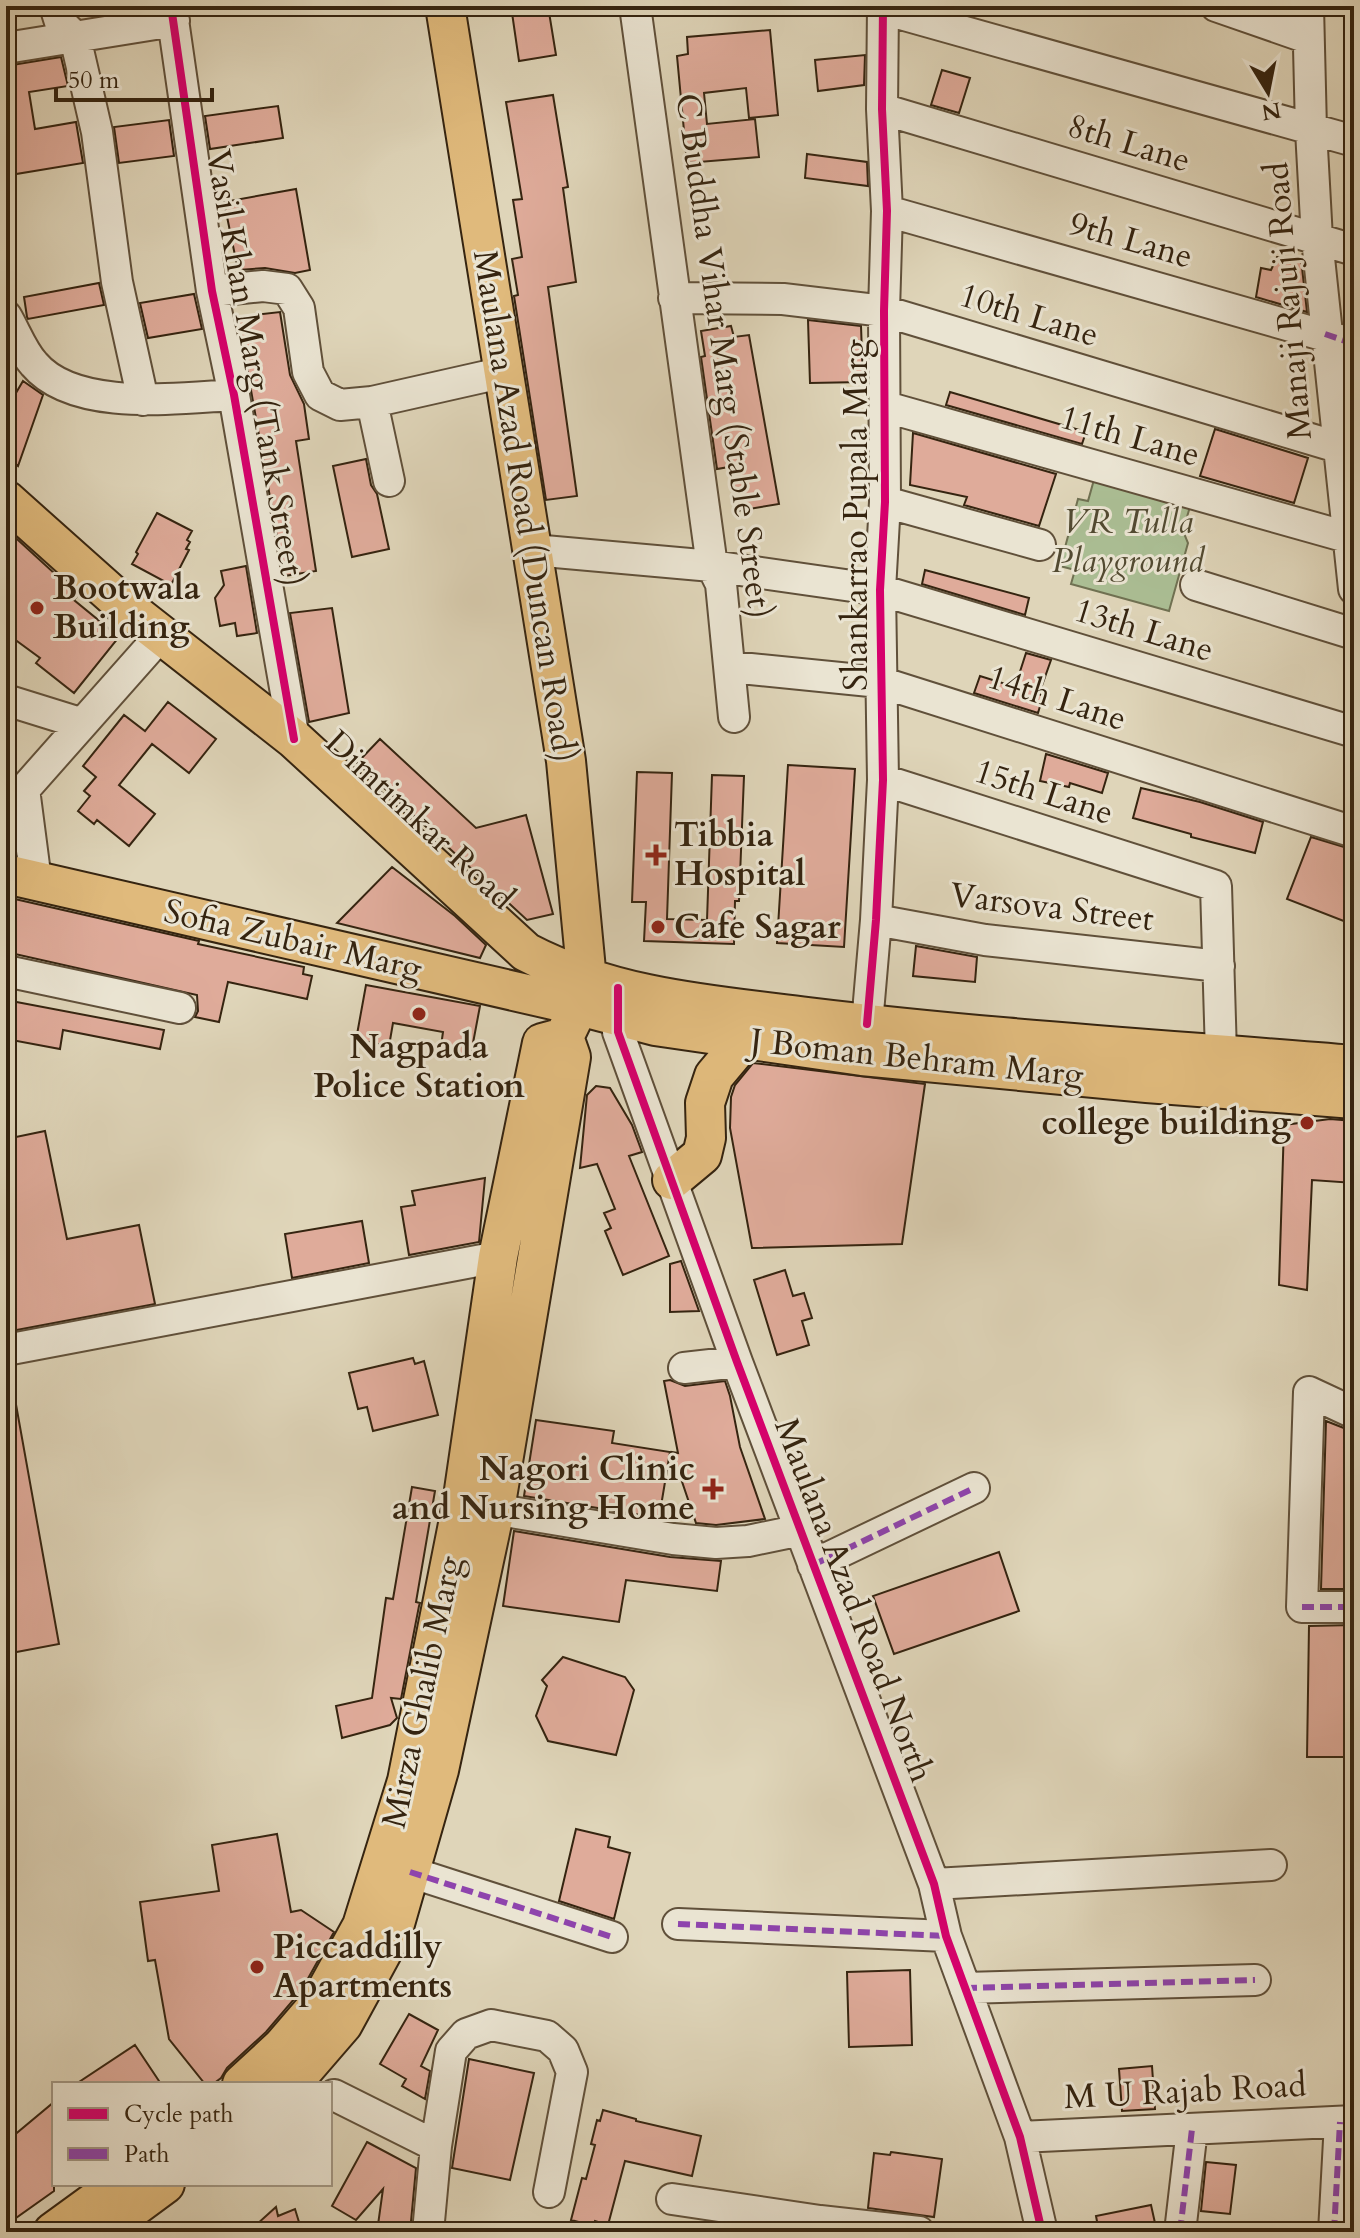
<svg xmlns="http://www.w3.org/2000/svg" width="1360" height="2238" font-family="Cardo,serif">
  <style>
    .green { fill: #abbe94; stroke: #707152; stroke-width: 2 }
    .building { fill: #dfab9a; stroke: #352410; stroke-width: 2 }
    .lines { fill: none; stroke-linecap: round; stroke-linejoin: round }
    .minor-casing { stroke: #60503a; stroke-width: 34 }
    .major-casing { stroke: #352410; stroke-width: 42 }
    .minor { stroke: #eae4d2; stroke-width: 30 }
    .major { stroke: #e0ba7c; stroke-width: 38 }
    .quiet { stroke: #8e44ad; stroke-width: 6; stroke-dasharray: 12 6; stroke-linecap: butt }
    .cycleway-casing { stroke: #eae4d2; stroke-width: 13 }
    .cycleway { stroke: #d6006c; stroke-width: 8 }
    .poi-dot { fill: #8f2418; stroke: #eae4d2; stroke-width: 3 }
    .labels { text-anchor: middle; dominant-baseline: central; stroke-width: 6; stroke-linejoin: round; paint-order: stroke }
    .street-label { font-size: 34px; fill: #352410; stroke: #eae4d2 }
    .park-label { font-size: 34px; font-style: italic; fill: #524a31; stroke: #eae4d2 }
    .poi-label { font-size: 34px; font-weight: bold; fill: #352410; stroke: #eae4d2; text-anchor: start }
  </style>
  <rect width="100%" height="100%" fill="#dfd5b9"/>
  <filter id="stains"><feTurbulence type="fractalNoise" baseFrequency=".0025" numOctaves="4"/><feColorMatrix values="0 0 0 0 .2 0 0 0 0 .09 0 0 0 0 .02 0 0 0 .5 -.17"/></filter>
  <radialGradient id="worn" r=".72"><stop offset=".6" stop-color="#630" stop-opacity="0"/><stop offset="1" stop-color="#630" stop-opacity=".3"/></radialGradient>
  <path class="green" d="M1097 469 1193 496 1183 531 1188 543 1169 611 1071 584 1075 570 1060 566 1078 499 1088 501Z"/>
  <path class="building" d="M511 6H548L556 55 519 61Z
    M770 30 778 115 749 118 746 88 704 93 707 124 755 119 759 157 687 163 677 56 688 54 687 37Z
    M865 55 864 85 818 91 815 60Z
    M61 57 68 86 29 92 35 129 76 122 83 163 10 175 6 150V66Z
    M942 70 970 78 959 113 931 105Z
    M553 95 568 187 563 188 576 282 548 287 577 496 546 500 514 296 518 295 512 259 522 257 513 200 522 199 506 102Z
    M278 106 283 138 210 149 205 116Z
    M169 120 174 156 119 163 114 127Z
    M807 154 867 162 868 186 805 178Z
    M296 189 310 270 295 273 265 268 238 270 224 202Z
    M1277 257 1301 259 1307 312 1256 297 1261 268 1271 270Z
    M99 283 104 305 28 319 27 317 24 297Z
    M194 294 202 329 148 338 140 303Z
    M280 312 290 375 304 404 309 439 296 441 316 571 284 576 238 317Z
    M808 320 861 326 863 382 810 383Z
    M731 326 734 337 749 335 779 504 737 511 729 467 717 469 701 357 705 356 701 331Z
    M23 381 43 395 18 466 6 456V410Z
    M950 392 1086 432 1082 444 946 405Z
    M1215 429 1308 458 1294 503 1200 476Z
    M913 433 1056 474 1039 526 964 505 967 497 910 485Z
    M366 459 371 485 377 494 389 549 352 557 333 466Z
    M157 513 192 531 187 540 190 542 186 549 189 550 171 585 132 564 138 554 136 552Z
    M6 529 78 595 74 600 119 637 74 693 36 663 40 658 6 633Z
    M246 566 257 633 237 636 235 623 220 626 215 598 224 585 221 571Z
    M925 570 1029 598 1025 615 922 584Z
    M332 608 349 713 309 722 290 613Z
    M1026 653 1051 660 1039 694 1043 696 1038 713 974 693 980 676 1015 687Z
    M168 702 216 739 189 773 152 744 119 785 155 814 129 846 97 820 94 824 78 811 90 796 84 791 96 777 83 766 124 715 145 731Z
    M380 739 476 828 526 815 553 914 527 920 357 763Z
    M1046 754 1108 773 1102 793 1070 783 1069 787 1040 781Z
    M788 765 855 769 844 947 777 943Z
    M637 772 672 773 667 919 707 920 712 775 744 776 739 901H735L734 944 644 941 646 902H632Z
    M1141 788 1200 802 1263 822 1255 853 1191 837V834L1133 818Z
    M1311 837 1354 850V925L1287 899Z
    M392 867 455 916 486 945 480 958 337 923Z
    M6 897 199 941 198 944 304 967 303 974 312 976 307 999 228 982 219 1022 195 1017 198 1011 197 995 6 952Z
    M916 946 977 957 975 982 913 976Z
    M366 985 480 1006 470 1059 440 1053 443 1032 393 1023 389 1046 356 1040Z
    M6 1000 164 1030 160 1049 63 1030 60 1049 6 1039Z
    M753 1063 925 1084 902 1244 752 1248 730 1128 731 1097 735 1085Z
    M596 1086 610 1088 632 1125 642 1152 629 1156 669 1256 623 1275 605 1231 611 1228 604 1213 615 1209 597 1164 580 1168 587 1095Z
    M1330 1119 1354 1121V1183L1312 1180 1307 1290 1279 1285 1284 1125Z
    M45 1131 67 1239 139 1225 155 1304 6 1332V1139Z
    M485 1178 479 1242 409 1255 401 1207 415 1205 412 1191Z
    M362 1221 369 1263 292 1278 285 1234Z
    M681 1261 699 1311 670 1312V1264Z
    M785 1270 793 1296 804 1293 812 1318 802 1321 809 1345 777 1355 754 1280Z
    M413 1358 415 1364 424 1361 438 1415 373 1431 367 1407 358 1409 349 1373Z
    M670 1380 685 1386 725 1381 730 1396 740 1447 765 1519 716 1525 696 1523 672 1452 678 1453 664 1381Z
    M15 1399 59 1644 6 1654V1400Z
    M536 1420 614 1431 612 1443 670 1452 659 1518 524 1496Z
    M1326 1421 1354 1432V1589H1321Z
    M412 1487 435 1491 416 1602 420 1603 419 1606 401 1699 391 1698 397 1718 390 1725 342 1738 336 1706 372 1698 386 1598 393 1599Z
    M514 1531 670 1557 721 1561 717 1591 626 1580 619 1622 503 1606Z
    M999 1552 1019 1611 894 1654 873 1596Z
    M1354 1625V1757H1307L1309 1626Z
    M563 1657 625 1677 634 1690 616 1755 548 1741 536 1716 547 1686 542 1680Z
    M576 1829 610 1837 608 1847 630 1853 614 1919 559 1901Z
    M277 1834 291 1912 301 1910 334 1932 301 1991 266 2032 227 2068 221 2078 213 2084H205L169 2039 155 1960 148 1961 140 1902 219 1891 212 1845Z
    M910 1970 912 2045 849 2047 847 1972Z
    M409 2014 438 2030 421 2066 430 2071 425 2099 402 2086 406 2079 380 2064Z
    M135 2045 161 2084H76Z
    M469 2059 534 2073 510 2180 452 2168Z
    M1152 2066 1155 2109 1122 2111 1119 2069Z
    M54 2102V2191L6 2225V2142Z
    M603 2110 636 2119V2121L701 2136 692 2176 625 2161 608 2225 595 2221 594 2226 571 2220 582 2178 586 2179 595 2145 591 2144 597 2120 600 2121Z
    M367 2142 416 2168 410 2232H377L383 2189 356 2220 332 2206Z
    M891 2152 942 2159 934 2217 868 2208 874 2153 890 2155Z
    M1206 2162 1236 2165 1230 2214 1201 2211Z
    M1151 2205 1157 2232H1099L1096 2216Z
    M276 2207 278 2216 295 2209 302 2232H241L255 2226Z"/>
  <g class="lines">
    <g class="minor-casing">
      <path id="minor" d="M55 6 60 22 75 37 97 132 117 282 143 400
        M171 6 212 291 234 395 294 739
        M635 6 712 566 721 584 734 717
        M1216 6 1308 38
        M1308 6 1311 130 1317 239 1354 589
        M883 9 1354 141
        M6 48 174 21
        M882 109 1354 250
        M887 211 1354 344
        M212 291 263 286 287 289 299 308 308 372 320 395 340 405 372 402 505 372
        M674 298 783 299 884 311 1354 452
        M6 316C15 331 22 351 34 364 74 412 178 398 234 395
        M372 402 389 481
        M886 407 1354 539
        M885 502 1040 545
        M533 550 712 566 880 590 1354 732
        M1196 585 1354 634
        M731 667 880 682 1354 832
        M6 700 80 723
        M883 780 1216 886 1221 1054
        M24 789 36 881
        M6 810 161 635
        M876 920 985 940 1219 966
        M6 971 180 1008
        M617 998 618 1032 737 1362 934 1884 946 1936 1020 2137 1042 2232
        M867 1024 876 920 883 780 880 590 885 502 884 311 887 211 882 109 883 6
        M6 1350 498 1257
        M684 1368 737 1362
        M1354 1413 1309 1392 1302 1607H1354
        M475 1506 673 1539 716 1543 748 1541 801 1530
        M813 1565 974 1488
        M410 1872 612 1937
        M934 1884 1271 1865
        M678 1924 946 1936
        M965 1988 1255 1980
        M334 2095 436 2146
        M1020 2137 1354 2121
        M672 2199 820 2221 919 2232
        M428 2232 436 2146 451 2051 466 2034 491 2025 547 2036 563 2050 572 2072 549 2192
        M1180 2232 1192 2129
        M1334 2232 1340 2122"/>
    </g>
    <g class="major-casing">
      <path id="major" d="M6 500 127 608 294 739 526 952C614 998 711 1005 808 1017 989 1039 1172 1050 1354 1065
        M6 874 579 1006 655 1026 862 1056 1147 1083 1354 1099
        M672 1180 702 1155 706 1138 705 1103 714 1076 745 1039
        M242 2084 282 2047 319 2004 362 1926 407 1781 462 1504 498 1257 542 1043 564 1037
        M287 2084 305 2068 343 2024 392 1934 439 1770 495 1509 571 1057 564 1037 579 1006 587 980 566 761 445 6
        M53 2232 119 2184
        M100 2232 165 2184"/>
    </g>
    <use href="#minor" class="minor"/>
    <use href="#major" class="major"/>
    <path class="quiet" d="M1325 334 1354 344
      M813 1565 974 1488
      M1302 1607H1354
      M410 1872 612 1937
      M678 1924 946 1936
      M965 1988 1255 1980
      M1180 2232 1192 2129
      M1334 2232 1340 2122"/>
    <g class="cycleway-casing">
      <path id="cycleway" d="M171 6 212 291 234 395 294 739
        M618 988V1032L737 1362 934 1884 946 1936 1020 2137 1042 2232
        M867 1024 876 920 883 780 880 590 885 502 884 311 887 211 882 109 883 6"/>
    </g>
    <use href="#cycleway" class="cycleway"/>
  </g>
  <g class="poi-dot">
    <circle cx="37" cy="608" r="8"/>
    <path d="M652 843h8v8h8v8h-8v8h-8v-8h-8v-8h8z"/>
    <circle cx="658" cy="927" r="8"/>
    <circle cx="419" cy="1014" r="8"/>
    <circle cx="1307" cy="1123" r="8"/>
    <path d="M709 1477h8v8h8v8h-8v8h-8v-8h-8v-8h8z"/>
    <circle cx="257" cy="1967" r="8"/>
  </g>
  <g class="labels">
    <g class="street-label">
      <text transform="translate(1129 143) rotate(17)">8th Lane</text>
      <text transform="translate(1131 240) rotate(16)">9th Lane</text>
      <text transform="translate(1288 301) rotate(-95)">Manaji Rajuji Road</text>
      <text transform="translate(1029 315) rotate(17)">10th Lane</text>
      <text transform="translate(724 356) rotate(82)">C Buddha Vihar Marg (Stable Street)</text>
      <text transform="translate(256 368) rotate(80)">Vasil Khan Marg (Tank Street)</text>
      <text transform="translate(1130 436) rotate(16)">11th Lane</text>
      <text transform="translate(525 506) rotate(81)">Maulana Azad Road (Duncan Road)</text>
      <text transform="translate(856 515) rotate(-90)">Shankarrao Pupala Marg</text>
      <text transform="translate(1144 630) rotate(17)">13th Lane</text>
      <text transform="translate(1057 698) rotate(18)">14th Lane</text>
      <text transform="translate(1044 792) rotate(18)">15th Lane</text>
      <text transform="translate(420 820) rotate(43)">Dimtimkar Road</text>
      <text transform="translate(1052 907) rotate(7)">Varsova Street</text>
      <text transform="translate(293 940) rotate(13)">Sofia Zubair Marg</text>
      <text transform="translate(917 1058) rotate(6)">J Boman Behram Marg</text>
      <text transform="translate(854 1600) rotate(69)">Maulana Azad Road North</text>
      <text transform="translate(422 1692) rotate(-78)">Mirza Ghalib Marg</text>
      <text transform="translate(1185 2091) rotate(-3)">M U Rajab Road</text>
    </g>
    <g class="park-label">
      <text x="1128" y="522">VR Tulla<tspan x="1128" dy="39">Playground</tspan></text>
    </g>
    <g class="poi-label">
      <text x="53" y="588">Bootwala<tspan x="53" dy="39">Building</tspan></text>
      <text x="674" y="835">Tibbia<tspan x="674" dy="39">Hospital</tspan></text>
      <text x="674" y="927">Cafe Sagar</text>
      <text x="419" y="1047" text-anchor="middle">Nagpada<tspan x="419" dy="39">Police Station</tspan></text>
      <text x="1291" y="1123" text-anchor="end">college building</text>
      <text x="695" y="1469" text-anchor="end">Nagori Clinic<tspan x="695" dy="39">and Nursing Home</tspan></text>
      <text x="273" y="1947">Piccaddilly<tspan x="273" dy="39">Apartments</tspan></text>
    </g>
  </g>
  <rect width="1360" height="2238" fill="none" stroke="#dfd5b9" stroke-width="32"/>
  <rect x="8" y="8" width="1344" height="2222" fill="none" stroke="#352410" stroke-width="4"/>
  <rect x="16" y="16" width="1328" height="2206" fill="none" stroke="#352410" stroke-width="2"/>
  <rect x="52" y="2082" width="280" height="104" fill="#eae4d2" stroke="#a29784" stroke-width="2"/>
  <rect x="68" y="2108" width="40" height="12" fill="#d6006c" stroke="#a29784" stroke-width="2"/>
  <text x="124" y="2122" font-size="24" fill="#352410">Cycle path</text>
  <rect x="68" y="2148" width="40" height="12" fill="#8e44ad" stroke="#a29784" stroke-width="2"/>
  <text x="124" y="2162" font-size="24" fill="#352410">Path</text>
  <g transform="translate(1268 92) rotate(170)" stroke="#eae4d2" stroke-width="6" paint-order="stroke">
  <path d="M0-6L14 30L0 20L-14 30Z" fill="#352410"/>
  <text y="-12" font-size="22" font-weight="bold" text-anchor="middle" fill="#352410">N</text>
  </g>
  <path d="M56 88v12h156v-12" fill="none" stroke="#352410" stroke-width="4"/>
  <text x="68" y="88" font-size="24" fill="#352410" stroke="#eae4d2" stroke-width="6" paint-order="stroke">50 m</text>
  <rect width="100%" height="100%" filter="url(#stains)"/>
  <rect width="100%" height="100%" fill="url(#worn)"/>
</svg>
